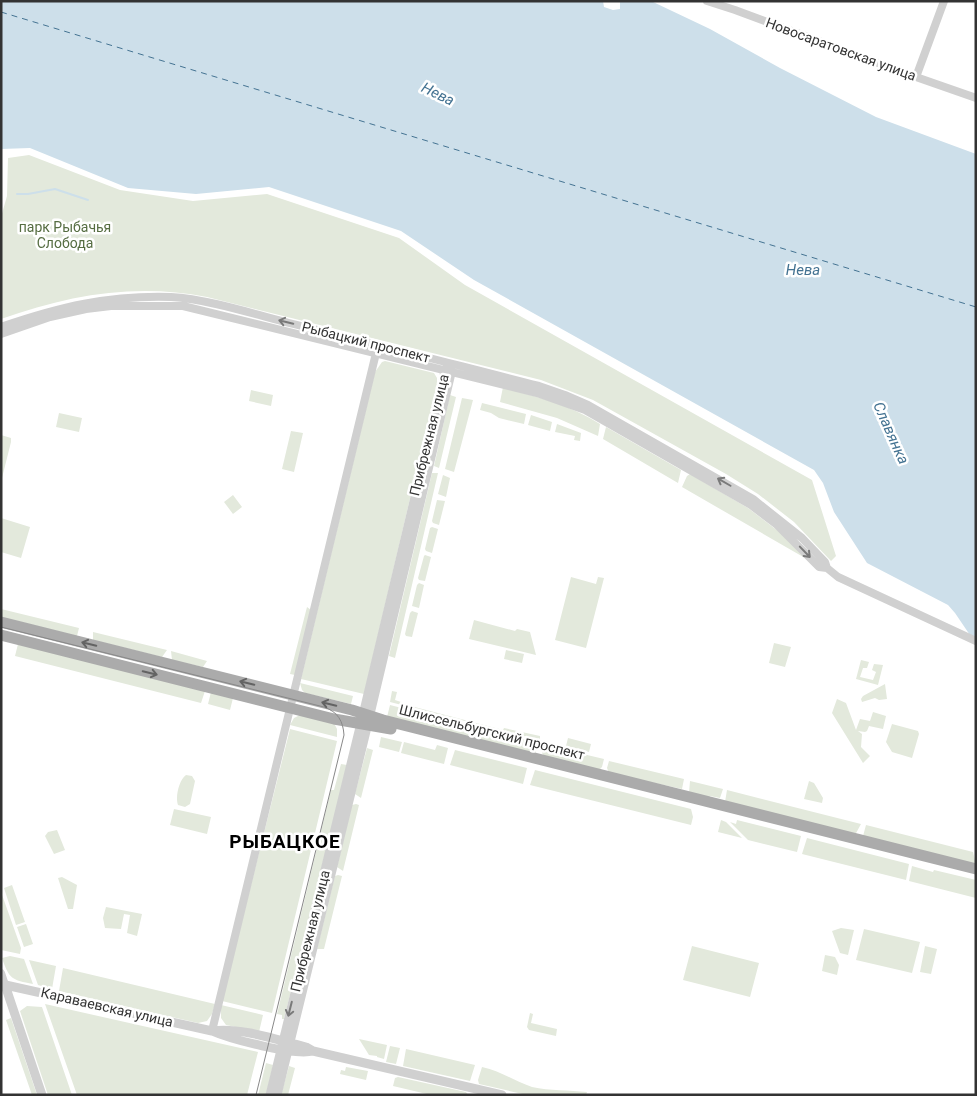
<svg xmlns="http://www.w3.org/2000/svg" width="977" height="1096" font-family="Roboto,sans-serif">
  <style>
    .green { fill: #e3e9dc }
    .water { fill: #cddfea }
    .lines { fill: none; stroke-linecap: round; stroke-linejoin: round }
    .stream { stroke: #cddfea; stroke-width: 2 }
    .ferry { stroke: #447392; stroke-width: 1; stroke-dasharray: 6 5; stroke-linecap: butt }
    .minor { stroke: #d0d0d0; stroke-width: 8 }
    .tertiary { stroke: #d0d0d0; stroke-width: 9 }
    .primary { stroke: #ababab; stroke-width: 11 }
    .tram { stroke: #888; stroke-width: 1 }
    .oneway { stroke: #7a7a7a }
    .oneway2 { stroke: #636363 }
    .labels { text-anchor: middle; dominant-baseline: central; stroke-width: 5; stroke-linejoin: round; paint-order: stroke }
    .street-label { font-size: 14px; fill: #333; stroke: #fff }
    .park-label { font-size: 14px; fill: #566d42; stroke: #fff }
    .water-label { font-size: 15px; font-style: italic; fill: #447392; stroke: #fff }
    .district-label { font-size: 19px; font-weight: bold; letter-spacing: 1px; fill: #000; stroke: #fff }
  </style>
  <rect width="100%" height="100%" fill="#fff"/>
  <path class="green" d="M29 155 120 190 193 201 267 194 399 238 465 285 812 480 836 556 831 561 794 522 758 494 726 474 593 400 541 380 207 297C135 283 69 295 1 319V217L7 196 8 158Z
    M385 361 434 373 437 378V384L364 694 301 679 375 372 382 362Z
    M503 387C536 397 571 405 600 424L598 436 557 418 500 402Z
    M251 390 273 395 271 406 249 401Z
    M450 395 456 397 439 468 434 466Z
    M462 398 473 400 454 472 445 469Z
    M482 403 526 414 524 424 499 418 491 413 480 410Z
    M59 413 82 418 79 432 56 427Z
    M531 415 552 422 550 431 528 425Z
    M557 424 581 433 580 441 574 440 575 436 555 432Z
    M606 427 681 470 678 483 603 439Z
    M291 431 303 433 294 472 282 469Z
    M1 435 11 438V442L1 482Z
    M432 473H438L395 658 389 656Z
    M690 474 748 508 782 534 805 558 682 487 687 476Z
    M443 475 450 478 446 497 438 494Z
    M233 495 242 507 233 514 224 502Z
    M437 500 445 501 439 525 433 523 432 521Z
    M1 518 30 527 21 558 1 552Z
    M432 527 438 529 432 553 426 551 425 549 430 528Z
    M425 555 431 557 425 581 419 580 418 578 424 556Z
    M571 577 596 584 598 577 604 578 586 648 555 640Z
    M419 583 424 585 419 608 412 606 417 585Z
    M307 607 311 610 295 675 290 674Z
    M1 609 79 628 77 636 1 617Z
    M412 611 418 613 412 637 406 636 405 634 410 613Z
    M474 620 515 631 517 629 530 632 536 655 469 639Z
    M93 632 167 650 162 657 93 640Z
    M774 643 791 647 785 667 769 663Z
    M18 644 205 691 201 703 15 656Z
    M506 650 524 654 522 663 504 659Z
    M171 651 207 661 203 667 172 660Z
    M861 660 869 662 867 668H863L860 677 873 680 876 672 872 670 874 664 883 665 878 685 856 679Z
    M300 683 353 696 351 704 305 693 302 690Z
    M885 684 887 699 879 700 875 698 862 702 861 699 863 696Z
    M392 691 397 692 395 700 407 704V705L503 730 504 728 540 736V740L390 702Z
    M211 692 233 698 230 710 208 704Z
    M837 699 846 703 856 730 860 719 870 721 873 712 886 716 883 729 869 726 867 731 865 732 858 731 862 734 861 747 870 756 863 763 832 713Z
    M390 705 539 743 535 754 387 717Z
    M300 715 334 723 337 729V737L290 725 294 718Z
    M892 724 918 731 919 734 912 758 892 752 886 742Z
    M290 729 337 741 272 1013 222 1001Z
    M381 737 402 742 399 752 379 747Z
    M568 738 591 744 589 752 566 746Z
    M404 742 435 750 437 745 448 748 444 764 401 753Z
    M545 745 604 759 602 767 599 770 544 756 542 753Z
    M367 748 373 750 361 798 355 794Z
    M455 750 527 768 523 784 450 765Z
    M609 761 684 779 682 789 609 773 607 768Z
    M341 764 347 765 284 1019H282V1015L277 1014 331 790H334Z
    M535 770 691 809 693 817 691 825 530 785Z
    M186 775 192 776 195 781 190 804 185 807 178 805C175 797 179 780 186 775Z
    M690 781 723 789 720 798 710 796 709 798 689 793Z
    M809 781 814 783 823 798 822 803 804 799Z
    M727 790 861 824 855 835 725 802Z
    M356 804 359 805 343 871 337 867 352 805Z
    M174 809 211 817 207 834 170 825Z
    M721 820 726 822 742 838 718 832Z
    M737 820 801 836 797 852 748 840 730 822 736 824Z
    M866 825 973 852 976 865 863 836Z
    M57 830 65 850 54 854 45 836 48 832Z
    M807 838 909 864 906 880 802 854Z
    M912 866 933 872 934 870 976 880V898L909 881Z
    M338 875 342 876 324 949H317L335 876Z
    M62 877 77 885 73 909H68L58 878Z
    M12 885 25 922 16 925 4 888Z
    M1 892 21 948 20 954 1 950Z
    M106 907 142 914 137 936 127 933 130 915 124 914 121 929 105 928 103 918Z
    M26 924 33 944 24 947 17 927Z
    M841 928 854 930 848 955 840 953 832 931Z
    M864 929 920 942 912 973 856 960Z
    M692 946 759 963 750 997 683 980Z
    M925 946 937 949 931 974 920 972Z
    M825 955 835 957 839 965 837 975 822 971Z
    M10 956 24 959 33 984C12 980 9 979 2 958Z
    M29 960 56 966 52 989 38 985Z
    M63 968 215 1004 212 1014 207 1021 198 1023 59 991Z
    M45 1004 258 1052 247 1095H77Z
    M221 1005 263 1015 259 1032 226 1025 221 1018Z
    M27 1006 42 1007 72 1095H48L20 1011Z
    M530 1013 533 1014 531 1023 557 1029 556 1036 529 1030 527 1027Z
    M11 1018 37 1095H32L6 1020Z
    M359 1039 387 1045 384 1059 377 1057V1056L369 1055Z
    M390 1046 400 1048 396 1064 386 1062Z
    M406 1049 475 1065 470 1081 403 1066Z
    M266 1063 273 1065 266 1095H258Z
    M289 1066 295 1068 288 1095H281Z
    M346 1067 368 1071 366 1080 340 1074 341 1070 345 1071Z
    M482 1067C501 1071 514 1081 532 1087 550 1091 569 1090 587 1092L586 1095H527L479 1084 478 1080Z
    M398 1077 466 1092 468 1095H431L393 1086 395 1078Z"/>
  <path class="water" d="M1 1H603L604 7 613 10 620 9V1H651L710 29 780 68 876 117 976 154V644L955 613 948 605 867 563 834 512 823 483 814 470 474 280 401 231 269 187 196 194 128 188 30 148 1 149Z"/>
  <g class="lines">
    <path class="stream" d="M17 194H28L55 189 88 200"/>
    <path class="ferry" d="M1 12 976 307"/>
    <path class="minor" d="M707 1 735 10 916 77 976 98
      M916 77 944 1
      M1 327C59 307 109 295 171 297 207 299 254 314 289 323 373 343 456 365 539 386L565 395 588 405 753 499 802 538 825 562 827 568
      M1 334 50 317 86 309 111 306H183L537 393 585 410 751 505 776 524 819 567 827 568 838 577 976 641
      M363 713 445 369 448 366
      M370 716 452 371 451 367
      M1 973 5 985
      M212 1031 377 349"/>
    <path class="tertiary" d="M1 984 212 1031C230 1039 294 1056 313 1051
      M5 985 42 1095
      M212 1031C241 1027 277 1040 306 1047L313 1051 502 1095
      M270 1095 362 719
      M277 1095 369 719"/>
    <path class="primary" d="M1 622 352 710 383 720 976 869
      M1 635 334 719 391 729"/>
    <path class="tram" d="M1 627 324 707C338 712 343 721 344 735L256 1095"/>
  </g>
  <defs><path id="oneway-shaft" d="M-6 0H5M1.5-3L5.5 0L1.5 3" fill="none" stroke-width="1.6" stroke-linecap="round" stroke-linejoin="round" transform="scale(1.25)"/></defs>
  <g class="oneway">
    <use href="#oneway-shaft" transform="translate(286 322) rotate(-166)"/>
    <use href="#oneway-shaft" transform="translate(724 482) rotate(-150)"/>
    <use href="#oneway-shaft" transform="translate(805 552) rotate(46)"/>
    <use href="#oneway-shaft" transform="translate(290 1009) rotate(104)"/>
  </g>
  <g class="oneway2">
    <use href="#oneway-shaft" transform="translate(89 644) rotate(-166)"/>
    <use href="#oneway-shaft" transform="translate(150 673) rotate(14)"/>
    <use href="#oneway-shaft" transform="translate(247 683) rotate(-166)"/>
    <use href="#oneway-shaft" transform="translate(329 704) rotate(-166)"/>
  </g>
  <g class="labels">
    <g class="street-label">
      <text transform="translate(841 49) rotate(20)">Новосаратовская улица</text>
      <text transform="translate(366 342) rotate(14)">Рыбацкий проспект</text>
      <text transform="translate(429 435) rotate(-76)">Прибрежная улица</text>
      <text transform="translate(492 732) rotate(14)">Шлиссельбургский проспект</text>
      <text transform="translate(310 931) rotate(-76)">Прибрежная улица</text>
      <text transform="translate(107 1007) rotate(13)">Караваевская улица</text>
    </g>
    <g class="park-label">
      <text x="65" y="227">парк Рыбачья<tspan x="65" dy="16">Слобода</tspan></text>
    </g>
    <g class="water-label">
      <text transform="translate(438 94) rotate(26)">Нева</text>
      <text x="803" y="270">Нева</text>
      <text transform="translate(891 433) rotate(66)">Славянка</text>
    </g>
    <g class="district-label">
      <text x="285" y="841">РЫБАЦКОЕ</text>
    </g>
  </g>
  <rect width="977" height="1096" fill="none" stroke="#333333" stroke-width="5"/>
</svg>
